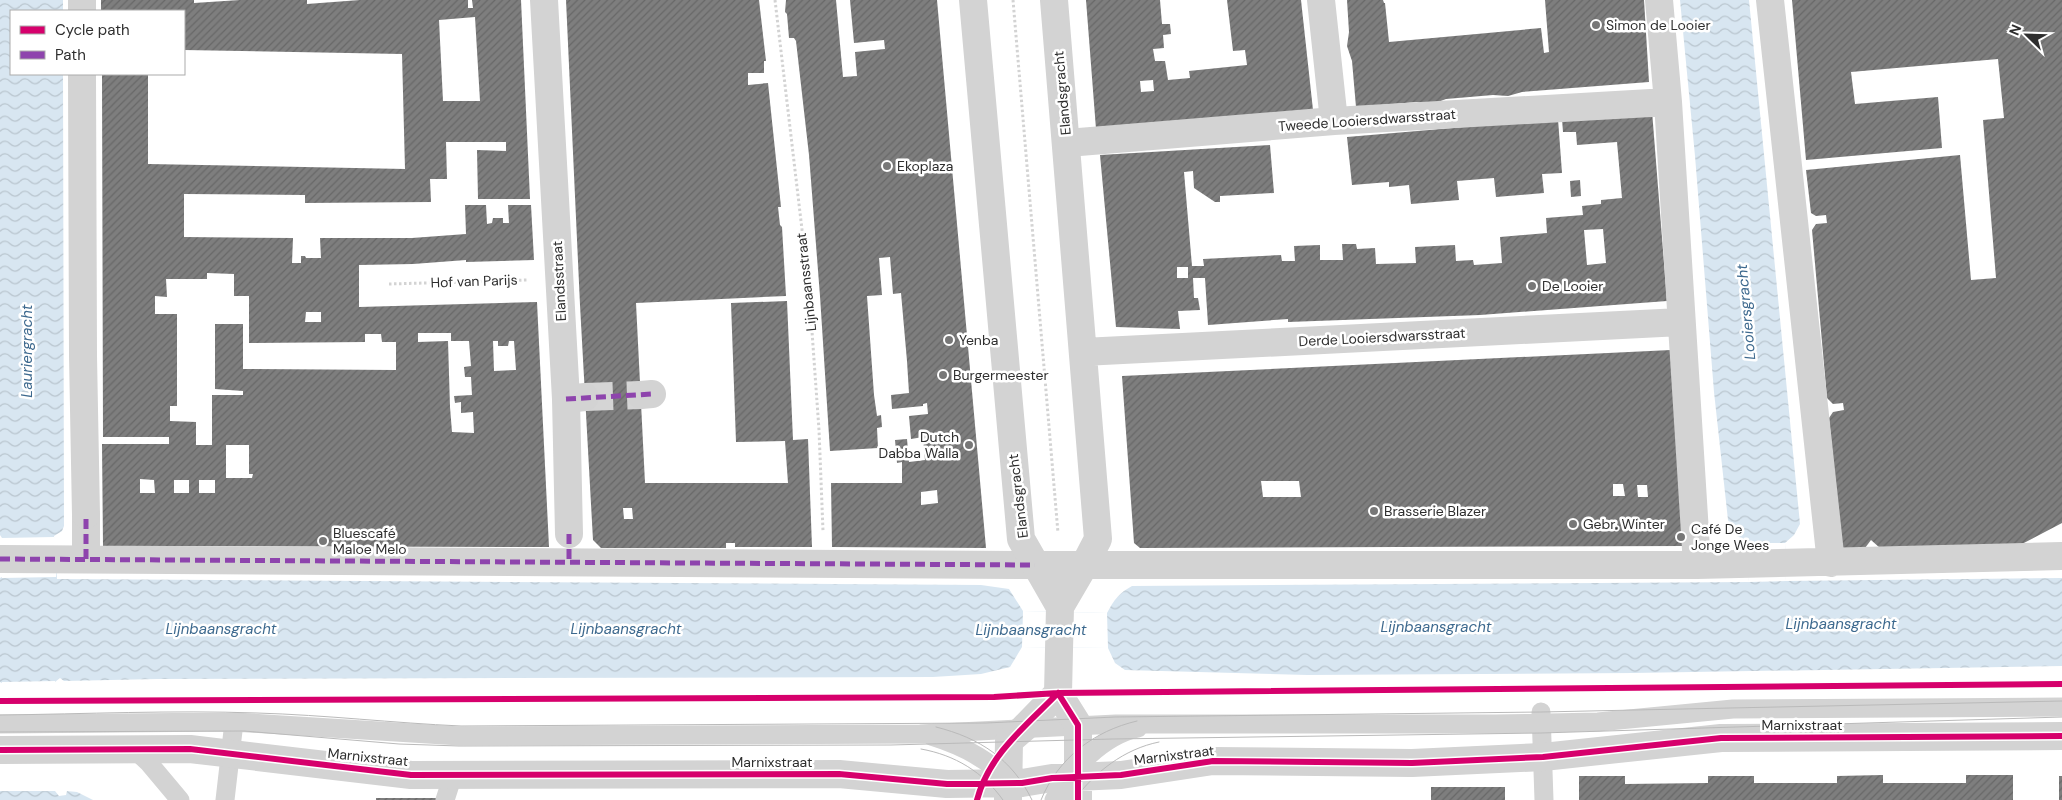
<svg xmlns="http://www.w3.org/2000/svg" width="2062" height="800" font-family="'DM Sans',sans-serif">
  <style>
    .water { fill: url(#water-waves) }
    .pier { fill: #fff }
    .building { fill: url(#building-hatch); fill-rule: evenodd }
    .lines { fill: none; stroke-linecap: round; stroke-linejoin: round }
    .pedestrian-tunnel { stroke: #d5d5d5; stroke-width: 28; stroke-dasharray: 28 14; stroke-linecap: butt }
    .path { stroke: #d3d3d3; stroke-width: 3; stroke-dasharray: 2.5 2.5; stroke-linecap: butt }
    .service { stroke: #d3d3d3; stroke-width: 19 }
    .pedestrian { stroke: #d3d3d3; stroke-width: 28 }
    .minor { stroke: #d3d3d3; stroke-width: 28 }
    .tram { stroke: #bababa; stroke-width: 1 }
    .quiet { stroke: #8e44ad; stroke-width: 5; stroke-dasharray: 10 5; stroke-linecap: butt }
    .cycleway-casing { stroke: #fff; stroke-width: 9 }
    .cycleway { stroke: #d6006c; stroke-width: 6 }
    .poi-dot { fill: #777; stroke: #fff; stroke-width: 2 }
    .labels { text-anchor: middle; dominant-baseline: central; stroke-width: 5; stroke-linejoin: round; paint-order: stroke }
    .poi-label { font-size: 14px; fill: #2e2e2e; stroke: #fff; text-anchor: start }
    .street-label { font-size: 14px; fill: #2e2e2e; stroke: #fff }
    .water-label { font-size: 15px; font-style: italic; fill: #3d698e; stroke: #fff }
  </style>
  <defs>
    <pattern id="water-waves" width="16" height="10" patternUnits="userSpaceOnUse" patternTransform="scale(1.25)"><rect width="16" height="10" fill="#d8e6f1"/><path d="M0 5q4-4 8 0t8 0" fill="none" stroke="#bac6cf"/></pattern>
    <pattern id="building-hatch" width="6" height="6" patternUnits="userSpaceOnUse" patternTransform="scale(1.25)"><rect width="6" height="6" fill="#7e7e7e"/><path d="M-1 1l2-2M0 6l6-6M5 7l2-2" fill="none" stroke="#686868"/></pattern>
  </defs>
  <rect width="100%" height="100%" fill="#fff"/>
  <path class="water" d="M0 0H63V11H11V74H63L64 526 62 531 54 536 57 579 981 585 1009 589 1023 611 1107 613C1114 600 1119 593 1132 586L1749 582 1748 543 1734 534 1728 520 1714 392 1695 156 1680 0H1749L1800 524 1794 535 1785 543 1786 581 2062 578V666L1633 673 1307 675 1125 670 1115 663 1108 648 1022 647 1010 667 981 674 933 677 157 679 64 681 60 678 55 682V791L59 796 66 795 67 791 77 792 93 800H0V791H2V683L0 682V578L2 577V538L0 535Z"/>
  <path class="pier" d="M54 537 56 540V577L2 578V538Z
    M1748 543H1785L1786 581 1749 582Z
    M1023 611 1107 613 1108 648 1022 647Z
    M55 681V791H2V682Z"/>
  <path class="building" d="M101 0H194V3L240 0H307V4L360 0H468V8H473L472 0H521L530 199H478L477 150 506 151V142H446L447 179H430L431 202 305 203V195L184 194V237L293 238 292 263H301V256H305L306 258H321L320 238H412L466 234 465 205H486L487 224 492 223 493 218H503V223H509L508 205H531L534 260 466 262V260L413 264 359 265V307L537 302 549 547 103 546 102 444H169V437H103L102 74H148V164L405 169 402 54 184 50V11H101ZM475 17 480 101H443L439 20ZM207 273 234 274V296H249V343L365 342V334H381L382 342H396V370L243 369V324H215V389L243 391V395H212V445H196V422L170 421V406H177V314H155V296L167 297 166 279H207ZM306 312H321V322H305ZM418 333H451V341H469L471 366 464 367 465 377H471L472 395 454 396 455 403 461 402V413L473 412 474 433 452 432 450 407 448 341 418 342ZM493 341H498V346H508L509 341H514L516 370 494 371ZM226 445H249V474H253L252 478H226ZM140 479 154 480 155 493H140ZM174 480H189V493H174ZM199 480H215V493H199Z
    M566 0H759L766 61H764V73H748V85L768 83 781 207H778L780 225 782 227 786 296 636 303 645 483H788L785 441 736 442 731 303 787 301 793 440 808 439 812 547H735V543H726V548H601L593 540 580 305ZM623 508H632L633 519H624Z
    M786 0H836L843 77 857 76 855 52 885 49 884 40 854 43 850 0H937L986 548 832 547 831 483H902V462L897 463 895 440 907 439 909 462 925 460 923 437 911 439 909 416 928 414 927 403 923 404V406L892 409 891 395 909 393 907 361 901 293 893 294 890 257 879 258 882 295 867 296 874 395 877 416 881 415 882 427 877 428 878 448 830 451 820 296 809 155 796 41 794 38H789L787 14 785 12ZM937 490 938 503 921 505V492Z
    M1086 0H1160L1162 24H1170L1171 34 1163 35 1164 48 1153 49 1155 61H1165L1168 80 1190 78 1189 71 1247 65 1245 50 1233 51 1227 0H1301L1313 110 1096 129ZM1153 80 1154 91 1141 92 1140 81Z
    M1347 0H1383L1384 3H1385L1389 42 1541 28 1544 53 1549 52 1545 0H1644L1649 82 1522 92 1508 96 1493 95 1446 99 1438 102 1425 104 1417 102 1356 107 1352 61 1347 46 1349 32Z
    M1792 0H2062V523L2020 545 1880 548 1871 540 1865 548 1842 549 1829 418 1833 412 1844 410 1843 403 1833 404 1827 398 1812 230 1816 224 1827 223 1826 215 1816 216 1811 213 1806 170 1960 155 1971 280 1996 278 1983 120 2004 118 1998 59 1851 72 1855 104 1938 97 1942 148 1806 160Z
    M1652 111 1667 301 1480 315 1288 322V319L1208 325 1205 278H1193L1194 298H1198L1200 310 1178 311 1180 329 1116 327 1100 155 1270 145 1274 193 1220 196V202H1215L1194 188 1193 171 1184 172 1192 266H1204L1203 259 1281 255 1282 261H1295L1294 246 1320 245V260H1343L1342 244H1356L1357 249 1375 248 1376 264 1416 263 1415 247 1455 245 1456 261 1473 260 1474 265 1502 263 1500 237 1547 233 1546 218 1583 215 1582 206 1601 204V200L1622 198 1617 142 1577 145 1576 132H1563L1562 119ZM1603 229 1606 263 1587 265 1584 230ZM1177 267H1188V278H1177Z
    M1558 119 1562 173 1542 174 1544 193 1496 197 1494 178 1457 181 1459 200 1411 204 1409 185 1389 187V182L1352 185 1347 137Z
    M1580 180 1581 196 1571 197 1570 181Z
    M1671 350 1684 546 1140 548 1134 543 1122 376ZM1261 481H1299L1301 497H1263ZM1613 484H1623L1625 496H1613ZM1637 485H1647L1648 497H1638Z
    M1883 775V783H1966V775H2013V800H1579V776H1625V784L1708 783V776H1754V783H1837V776Z
    M2059 776H2062V800H2059Z
    M1431 787H1505V800H1431Z
    M376 798H438V800H376Z"/>
  <g class="lines">
    <path class="pedestrian-tunnel" d="M585 397 641 395"/>
    <path class="path" d="M775 0 809 289 819 430 823 531
      M1013 0 1058 533
      M389 284 528 280"/>
    <path class="service" d="M1541 712 1544 800
      M0 724 234 722 460 736 920 734 1116 724H1495L1598 722 1733 709 2062 707
      M931 736C960 745 994 761 1012 787
      M133 748 148 762 180 800
      M225 800 234 722
      M445 800 453 775
      M1054 800C1069 770 1104 735 1138 728"/>
    <path class="pedestrian" d="M641 395 652 394
      M566 399 585 397
      M0 559 1035 565
      M86 559V515"/>
    <path class="minor" d="M82 0V11
      M544 0 566 399 569 534
      M973 0 1021 539 1060 607
      M1054 0 1098 539 1084 566 1060 607
      M1321 0 1334 121
      M1659 0 1668 102 1697 565
      M1770 0 1831 563
      M82 74 83 356 86 515
      M1067 143 1334 121 1668 102
      M1083 352 1681 322
      M1035 565H1697L2062 556
      M1060 607 1058 693 1078 725V800
      M0 750 190 749 411 775 839 774 947 784 1022 783 1052 778 1121 775 1213 761 1412 763 1543 757 1721 738 2062 736
      M1008 800 1009 741 1024 728 1058 693"/>
    <path class="tram" d="M0 715C86 714 172 710 257 713 326 715 393 723 461 726L986 723 1115 717 1541 712 2062 701
      M936 727C980 738 1012 759 1032 800
      M0 732 244 731 399 744 459 746 891 745 1112 739 1541 733 2062 717
      M921 749C955 755 983 772 1003 800
      M1041 800C1058 758 1094 731 1137 721
      M1074 800C1095 772 1124 749 1159 742"/>
    <path class="quiet" d="M566 399 652 394
      M569 534V562
      M0 559 1035 565
      M86 559V515"/>
    <g class="cycleway-casing">
      <path id="cycleway" d="M1058 693 1078 725V800
        M0 701 994 697 1058 693 2062 684
        M0 750 190 749 411 775 839 774 947 784 1022 783 1052 778 1121 775 1213 761 1412 763 1543 757 1721 738 2062 736
        M977 800C989 754 1026 726 1058 693"/>
    </g>
    <use href="#cycleway" class="cycleway"/>
  </g>
  <g class="poi-dot">
    <circle cx="1596" cy="25" r="5"/>
    <circle cx="887" cy="166" r="5"/>
    <circle cx="1532" cy="286" r="5"/>
    <circle cx="949" cy="340" r="5"/>
    <circle cx="943" cy="375" r="5"/>
    <circle cx="969" cy="445" r="5"/>
    <circle cx="1374" cy="511" r="5"/>
    <circle cx="1573" cy="524" r="5"/>
    <circle cx="1681" cy="537" r="5"/>
    <circle cx="323" cy="541" r="5"/>
  </g>
  <g class="labels">
    <g class="poi-label">
      <text x="1606" y="25">Simon de Looier</text>
      <text x="897" y="166">Ekoplaza</text>
      <text x="1542" y="286">De Looier</text>
      <text x="959" y="340">Yenba</text>
      <text x="953" y="375">Burgermeester</text>
      <text x="959" y="437" text-anchor="end">Dutch<tspan x="959" dy="16">Dabba Walla</tspan></text>
      <text x="1384" y="511">Brasserie Blazer</text>
      <text x="1583" y="524">Gebr. Winter</text>
      <text x="1691" y="529">Café De<tspan x="1691" dy="16">Jonge Wees</tspan></text>
      <text x="333" y="533">Bluescafé<tspan x="333" dy="16">Maloe Melo</tspan></text>
    </g>
    <g class="street-label">
      <text transform="translate(1062 93) rotate(-95)">Elandsgracht</text>
      <text transform="translate(1367 120) rotate(-4)">Tweede Looiersdwarsstraat</text>
      <text transform="translate(474 281) rotate(-2)">Hof van Parijs</text>
      <text transform="translate(559 281) rotate(-93)">Elandsstraat</text>
      <text transform="translate(806 282) rotate(-96)">Lijnbaansstraat</text>
      <text transform="translate(1382 337) rotate(-3)">Derde Looiersdwarsstraat</text>
      <text transform="translate(1018 496) rotate(-97)">Elandsgracht</text>
      <text x="1802" y="725">Marnixstraat</text>
      <text transform="translate(1174 755) rotate(-7)">Marnixstraat</text>
      <text transform="translate(368 757) rotate(6)">Marnixstraat</text>
      <text x="772" y="762">Marnixstraat</text>
    </g>
    <g class="water-label">
      <text transform="translate(1746 312) rotate(-95)">Looiersgracht</text>
      <text transform="translate(27 351) rotate(-90)">Lauriergracht</text>
      <text x="1841" y="624">Lijnbaansgracht</text>
      <text x="1436" y="627">Lijnbaansgracht</text>
      <text x="221" y="629">Lijnbaansgracht</text>
      <text x="626" y="629">Lijnbaansgracht</text>
      <text x="1031" y="630">Lijnbaansgracht</text>
    </g>
  </g>
  <rect x="10" y="10" width="175" height="65" fill="#ffffff" stroke="#ababab"/>
  <rect x="20" y="26" width="25" height="8" fill="#d6006c" stroke="#ababab"/>
  <text x="55" y="35" font-size="15" fill="#2e2e2e">Cycle path</text>
  <rect x="20" y="51" width="25" height="8" fill="#8e44ad" stroke="#ababab"/>
  <text x="55" y="60" font-size="15" fill="#2e2e2e">Path</text>
  <g transform="translate(2027 35) rotate(293)" stroke="#ffffff" stroke-width="4" paint-order="stroke">
  <path d="M0-4L9 19L0 12L-9 19Z" fill="#2e2e2e"/>
  <text y="-8" font-size="14" font-weight="bold" text-anchor="middle" fill="#2e2e2e">N</text>
  </g>
</svg>
